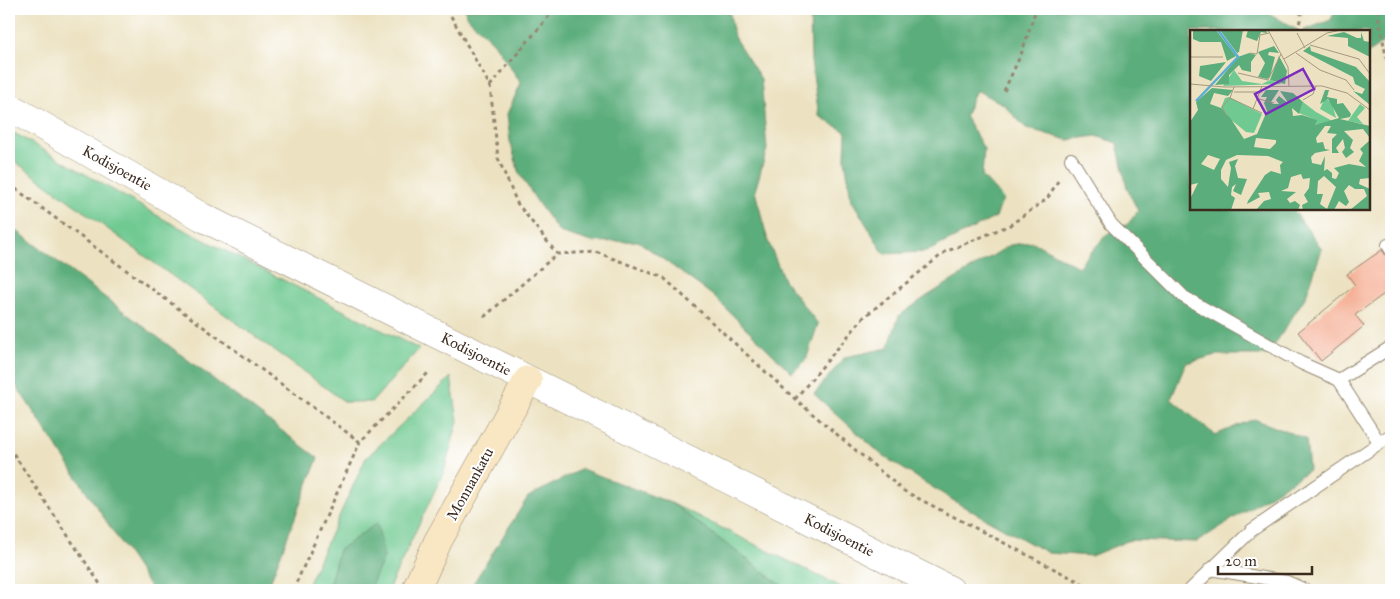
<svg xmlns="http://www.w3.org/2000/svg" width="1400" height="599" font-family="'IM FELL Great Primer',serif">
  <style>
    .green { fill: #6fc991; stroke: #557a58 }
    .forest { fill: #5bad7b; stroke: #4b6c4c }
    .building { fill: #f5ad93 }
    .lines { fill: none; stroke-linecap: round; stroke-linejoin: round }
    .service-casing { stroke: #948670; stroke-width: 14 }
    .tertiary-casing { stroke: #948670; stroke-width: 29 }
    .secondary-casing { stroke: #948670; stroke-width: 29 }
    .path { stroke: #948670; stroke-width: 3; stroke-dasharray: 4 4; stroke-linecap: butt }
    .service { stroke: #fff; stroke-width: 12 }
    .tertiary { stroke: #fff; stroke-width: 28 }
    .secondary { stroke: #f9e7c3; stroke-width: 28 }
    .labels { text-anchor: middle; dominant-baseline: central; stroke-width: 4; stroke-linejoin: round; paint-order: stroke }
    .street-label { font-size: 15px; fill: #3b2a1e; stroke: #fff }
    .inset-river { fill: none; stroke: #5aaed6; stroke-width: 2.5 }
    .inset-road { fill: none; stroke: #a59880; stroke-width: 1 }
    .view { fill: #7b2cbf; fill-opacity: 0.15; stroke: #7b2cbf; stroke-width: 2.5 }
    .inset-edge { fill: none; stroke: #3b2a1e; stroke-width: 2.5 }
  </style>
  <rect width="100%" height="100%" fill="#fff"/>
  <filter id="ink" filterUnits="userSpaceOnUse"><feTurbulence type="fractalNoise" baseFrequency=".02" numOctaves="2"/><feDisplacementMap in="SourceGraphic" scale="10" xChannelSelector="R" yChannelSelector="G"/><feConvolveMatrix kernelMatrix="1 2 1 2 8 2 1 2 1" color-interpolation-filters="sRGB"/></filter>
  <filter id="wash" filterUnits="userSpaceOnUse"><feTurbulence type="fractalNoise" baseFrequency=".0096" numOctaves="4" result="noise"/><feDisplacementMap in="SourceGraphic" scale="20" xChannelSelector="R" yChannelSelector="G"/><feGaussianBlur stdDeviation="1.12" result="paint"/><feColorMatrix in="noise" values="0 0 0 0 0 0 0 0 0 0 0 0 0 0 0 0 0 1.4 0 .05"/><feComposite in="paint" operator="in"/></filter>
  <g filter="url(#wash)">
    <rect width="100%" height="100%" fill="#ece2c1"/>
    <path class="green" d="M9 130 167 221 419 349 372 402H345L9 157Z
      M451 377 458 421 444 471 388 590H369L384 557 339 550 328 590H305L366 458Z
      M671 503 847 590H788Z"/>
    <path class="forest" d="M465 9H729L734 37 761 79 767 149 755 191 768 241 784 280 818 324 806 360 792 373 712 295 638 241 592 242 559 232 538 203 519 173 510 141 507 114 521 83 494 43 466 16Z
      M808 9H1262L1299 31H1191V209H1295L1294 211 1322 249 1306 296 1268 355H1217L1186 363 1171 399 1215 435 1254 419 1306 439 1309 470 1197 542 1130 540 1091 556 1048 553 959 504 883 456 814 394 845 357 888 348 899 316 924 298 1010 245 1033 242 1078 267 1107 234 1128 224 1138 211 1127 188 1117 143 1096 136 1068 140 1026 128 1003 104 976 90 965 116 984 149 982 176 1003 199 996 217 926 252 884 254 851 199 845 159 846 132 819 116 811 61 810 11Z
      M1336 9H1391V36L1369 53V31H1302L1331 20Z
      M9 225 318 458 267 590H152L9 375Z
      M582 469 671 503 788 590H469L528 497Z
      M377 523 384 557 369 590H328L339 550Z"/>
    <g id="blocks">
      <path class="building" d="M1382 250 1387 257 1391 258V289L1355 315 1364 326 1321 361 1298 332 1355 285 1347 274Z"/>
    </g>
  </g>
  <g filter="url(#ink)">
    <use href="#blocks" fill-opacity="0" stroke="#948670" stroke-width="1"/>
    <g class="lines">
      <g class="service-casing">
        <path id="service" d="M1071 159 1111 224 1184 297 1301 363 1339 380 1379 442
          M1388 245 1391 250
          M1339 380 1391 347
          M1210 569 1287 582 1305 590
          M1190 590 1252 530 1391 435"/>
      </g>
      <g class="tertiary-casing">
        <path id="tertiary" d="M9 107 202 217 950 590"/>
      </g>
      <g class="secondary-casing">
        <path id="secondary" d="M416 590 438 541 528 380"/>
      </g>
      <path class="path" d="M447 9 490 86 555 9
        M1377 9 1387 61
        M1298 31 1302 9
        M490 86 498 158 517 203 557 254
        M1004 91 1022 52 1036 9
        M9 184 360 442 430 371
        M484 317 557 254 596 252 664 278 795 399 904 491 1095 590
        M795 399 864 317 945 252 1010 225 1047 199 1058 181
        M9 447 104 590
        M293 590 360 442"/>
      <use href="#service" class="service"/>
      <use href="#tertiary" class="tertiary"/>
      <use href="#secondary" class="secondary"/>
    </g>
  </g>
  <g class="labels">
    <g class="street-label">
      <text transform="translate(117 168) rotate(29)">Kodisjoentie</text>
      <text transform="translate(476 354) rotate(27)">Kodisjoentie</text>
      <text transform="translate(470 484) rotate(-61)">Monnankatu</text>
      <text transform="translate(839 535) rotate(27)">Kodisjoentie</text>
    </g>
  </g>
  <g transform="translate(1190 30)">
    <rect width="180" height="180" fill="#ece2c1"/>
    <path d="M44 40 52 51 72 54 80 50 92 54 33 56ZM39 67 72 84 64 103 56 102 34 84 31 78 35 68ZM135 68 142 73 146 88 130 79ZM113 72 126 82 144 92 125 95 126 90 109 83ZM170 74 175 78 167 87 173 94 158 91Z" fill="#6fc991"/>
    <path d="M3 0H26L46 26 37 31 31 12H10L3 9ZM30 0H53L49 22 47 23ZM58 0H76L77 3 71 2 67 11 56 7ZM154 2 167 8H171V2L174 11 180 12V27L158 16V8L137 6ZM84 16 89 23 79 22 78 25 85 27 80 47 77 49 68 47 75 33 68 22ZM120 16 121 21 166 37 180 52V75L163 61 172 64 175 59 165 54 163 47 113 21ZM59 23 66 25 61 32V42L52 40 49 35 39 45V54L25 55 48 27ZM89 26 97 41 95 54 80 50ZM36 32 21 51 9 46 10 36ZM22 58 43 60 38 66 24 63 20 74 31 78 41 89 54 109 67 104 77 81 74 73 77 67H71L76 60H89L81 72 83 74H89L86 70 89 66 99 74 90 61 103 63 113 72 109 84 102 78 103 86 112 85 127 90 125 95 149 88 138 69 130 74 135 60H139L137 67 147 69V74L153 73 161 84 160 87 150 89 180 96V108L173 99 154 101 163 110 160 118 164 122 156 128 152 122 155 118 153 109 146 118 149 123H142V109L147 104 137 103 141 96H135L126 108 127 113 133 112 135 119 140 120 125 123 121 127 122 133 131 135 135 126 134 141 137 139 142 143V148L146 149 149 143 144 138 159 134 176 137 169 131 173 123 170 119 180 110V148L170 149 169 154 180 159V180H160L177 166 174 159H165L159 155 154 161 159 172 156 176 149 171 144 180H113L112 175 118 172 114 165 119 158 120 148 113 149 111 144 101 147 98 158 91 161 106 162 97 169 100 173 105 171 110 175 108 180H66L74 171 81 169 79 162 68 163 70 167 57 174 58 171 75 145 81 141 91 144 90 135 93 132 78 126 47 125 36 130 31 140V149L38 157 41 138 39 132 48 129 45 136 48 148 57 149 51 165 43 161 46 154 42 157 41 165 45 168 41 180H0V169L8 153 0 155V92L8 80 6 72ZM66 108 86 110V113L80 119 64 117ZM18 125 30 129 24 140 11 134ZM134 146 146 157 137 179 130 174 133 164H127L128 151Z" fill="#5bad7b" fill-rule="evenodd"/>
    <path class="inset-river" d="M6 71 48 27 28 0"/>
    <path class="inset-road" d="M78 0 98 37 99 56M107 3 115 18M120 15 169 29 180 44M60 23 67 24 70 5 79 3M106 23 130 40 156 50 164 60M0 27H33M94 29 137 3 151 0M48 43 78 50 91 24M0 54 34 57 132 56 157 63 180 80M44 57 40 68 72 83M44 62H72M69 69 84 73M113 70 123 64 126 56M63 79 72 56M37 86 32 77 40 68"/>
    <path class="view" d="M113 39 124 59 76 84 65 64Z"/>
    <rect width="180" height="180" class="inset-edge"/>
  </g>
  <rect width="1400" height="599" fill="none" stroke="#fff" stroke-width="30"/>
  <path d="M1218 566v8h94v-8" fill="none" stroke="#3b2a1e" stroke-width="2.5"/>
  <text x="1225" y="566" font-size="15" fill="#3b2a1e" stroke="#ffffff" stroke-width="4" paint-order="stroke">20 m</text>
</svg>
